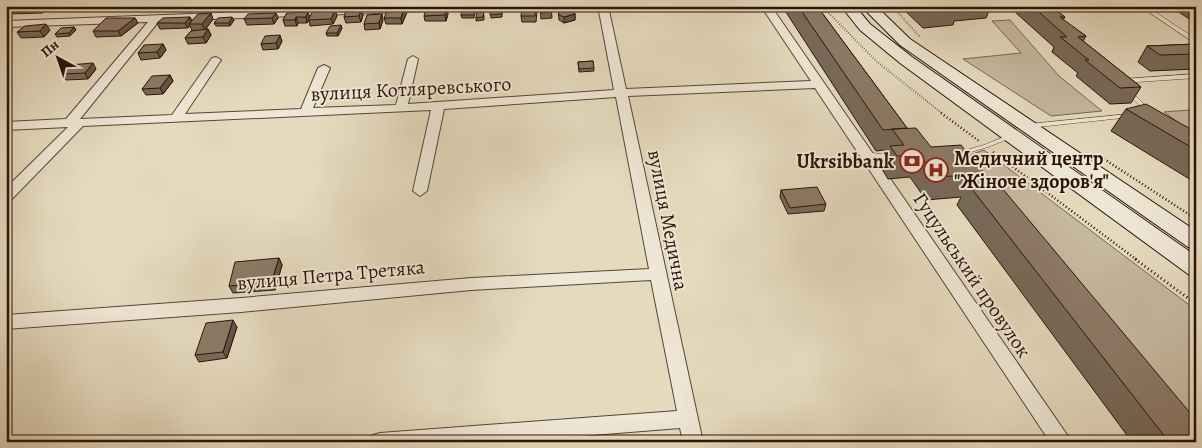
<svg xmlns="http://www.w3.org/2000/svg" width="1202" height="448" font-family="Alegreya,serif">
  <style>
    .green { fill: #c6b89f; stroke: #796554 }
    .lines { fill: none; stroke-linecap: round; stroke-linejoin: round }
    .lane-casing { stroke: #5a4436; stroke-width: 1 }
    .street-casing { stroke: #5a4436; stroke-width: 2 }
    .secondary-casing { stroke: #2c1208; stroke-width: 2 }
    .path-far2 { stroke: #2c1208; stroke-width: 2; stroke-dasharray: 0.5 2; stroke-linecap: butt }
    .path-far1 { stroke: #2c1208; stroke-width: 2.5; stroke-dasharray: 1 2.5; stroke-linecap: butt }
    .path { stroke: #2c1208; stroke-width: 3; stroke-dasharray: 1 3; stroke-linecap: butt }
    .lane { fill: #eee7d5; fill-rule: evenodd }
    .street { fill: #eee7d5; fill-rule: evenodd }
    .secondary { fill: #eee7d5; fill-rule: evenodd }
    .wall { fill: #786959; stroke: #2c1208 }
    .shaded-wall { fill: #625548; stroke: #2c1208 }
    .building { fill: #8c7a67; stroke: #2c1208 }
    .labels { text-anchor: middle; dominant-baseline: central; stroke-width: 4; stroke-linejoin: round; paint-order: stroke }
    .street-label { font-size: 20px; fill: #2c1208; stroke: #eee7d5 }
    .poi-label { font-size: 20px; font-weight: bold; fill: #2c1208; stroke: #eee7d5; text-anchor: start }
  </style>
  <rect width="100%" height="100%" fill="#e5dabe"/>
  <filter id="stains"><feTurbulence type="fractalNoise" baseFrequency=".004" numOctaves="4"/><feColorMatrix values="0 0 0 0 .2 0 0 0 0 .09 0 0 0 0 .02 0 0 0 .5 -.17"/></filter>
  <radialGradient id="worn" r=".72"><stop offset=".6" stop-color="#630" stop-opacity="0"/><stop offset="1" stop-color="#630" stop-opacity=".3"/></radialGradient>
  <path class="green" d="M1010 20 1059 76 1102 111 1051 116 963 59 1021 53 992 21Z
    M1189 110 1196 116V136L1164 112Z
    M984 150 1196 310V442L956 160Z"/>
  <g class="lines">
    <g class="lane-casing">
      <path id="lane" d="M1140 6H1146L1196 39V44Z
        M1196 74V78L1123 83 1120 81 1123 79Z
        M1127 88 1129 89 1145 105V115L1143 116 1140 114 1139 105 1124 90Z
        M1129 114 1132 116 1131 117 1029 128 1026 126 1029 124Z
        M1011 134 1013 135 1014 136 1013 137 988 147 958 156 955 154 956 153 984 145Z
        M865 152 888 155 891 157 888 159 863 155 862 154Z"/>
    </g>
    <g class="street-casing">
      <path id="street" d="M397 6H486L481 9 159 21 80 119 172 115 212 58 216 57 221 60 185 114 301 109 318 68 324 65 330 68 313 108 396 105 408 59 413 56 418 59 408 104 614 90 598 6H608L626 89 811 81 761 6H771L1072 442H1050L815 88 628 96 703 442H683L680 428 506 442H370L373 435 380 433 677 411 651 280 471 290 241 312 6 329V315L241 298 471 278 649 269 616 97 444 109 427 191 420 196 413 191 431 110 83 126 11 200 6 202V188L68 127 6 130V122L66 119 148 22 6 27V21Z"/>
    </g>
    <g class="secondary-casing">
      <path id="secondary" d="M841 6H855L870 24 912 57 1196 256V276L1188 274 900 63 860 30Z
        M861 6H876L910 39 1196 231V250L1188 247 900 45Z"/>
    </g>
    <path class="path-far2" d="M822 6 876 61 943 114
      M892 6 920 37"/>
    <path class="path-far1" d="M941 113 979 141
      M993 152 1137 260
      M1101 157 1196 219"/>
    <path class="path" d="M1135 259 1196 304"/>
    <use href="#lane" class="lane"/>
    <use href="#street" class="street"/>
    <use href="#secondary" class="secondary"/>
  </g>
  <path class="wall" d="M6 6H49L43 13 6 14Z
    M71 6H96L92 10 74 11Z
    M540 6H551L552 18 541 19Z
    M558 6 575 14V20L564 23 559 20Z
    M782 6H817L907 128 931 147 985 174 980 183 1196 442H1132L957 205 961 197 926 200 910 177 888 179 882 169 887 156 884 151V150L876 151Z
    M900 6H991L986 18 954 21 953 25 923 28Z
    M1014 6H1050L1065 17 1063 20 1086 36 1083 41 1141 87 1131 103 1110 104 1076 76 1078 73 1052 52 1054 47 1015 12 1016 8Z
    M1169 6H1196V23Z
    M502 9V17L491 18 490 10Z
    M335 10 337 16 333 24 310 26 309 20 307 23H298L297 26H285L283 20 287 13 309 18Z
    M361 10 363 15 361 22 346 23 344 17Z
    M537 11 536 22H522L521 16Z
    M407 12 402 24H386L384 18Z
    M475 12 474 18H462L461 15Z
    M276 13 278 18 274 24 247 25 244 19Z
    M448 14 446 21H425L424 16Z
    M484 15V20L476 21V18Z
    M190 17 192 21 213 19 205 30 208 29 211 35 206 43 188 44 185 38 192 30 190 26 188 28 160 29 157 23Z
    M135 18 138 23 121 36 96 37 93 31Z
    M234 20 230 26H216L214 23Z
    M383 20 380 29 365 30 364 24Z
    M74 27 76 30 70 36 57 37 55 34Z
    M342 28 338 36H327L326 33Z
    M50 30 44 37 21 38 17 32Z
    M282 41 278 49 263 50 261 44Z
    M163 44 166 50 160 58 141 60 138 53Z
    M1196 44V69L1150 71 1138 62 1147 46Z
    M593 61 594 71 579 72 578 62Z
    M96 69 88 79 66 80 62 74Z
    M170 75 173 81 163 94 146 95 142 89Z
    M1196 86V96L1191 92Z
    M1126 109 1196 132V183L1111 131Z
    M781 190 826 204 824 211 788 214 780 197Z
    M279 258 282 265 275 290 233 293 229 286Z
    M237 327 227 358 199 362 195 355Z"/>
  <path class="shaded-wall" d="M39 6H49L43 13Z
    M90 6H96L92 10Z
    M405 6 407 12 402 24 401 18Z
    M447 8 448 14 446 21 445 15Z
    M335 10 337 16 333 24 331 19Z
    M361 10 363 15 361 22 359 16Z
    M308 12 310 18 307 23 306 17Z
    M211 13 213 19 205 30 202 24Z
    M276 13 278 18 274 24 272 18Z
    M382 14 383 20 380 29 379 23Z
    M575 14V20L564 23V17Z
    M190 17 192 23 189 24 190 26 188 28 185 23Z
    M232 17 234 20 230 26 229 23Z
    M296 17 298 23 297 26 295 20Z
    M135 18 138 23 121 36 118 31Z
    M9 24 13 30 6 36V26Z
    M46 24 50 30 44 37 40 31Z
    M341 25 342 28 338 36 337 33Z
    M74 27 76 30 70 36 69 33Z
    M208 29 211 35 206 43 203 37Z
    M280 35 282 41 278 49 276 43Z
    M163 44 166 50 160 58 157 52Z
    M93 63 96 69 88 79 85 73Z
    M170 75 173 81 163 94 160 88Z
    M279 258 282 265 275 290 271 283Z
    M233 320 237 327 227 358 223 352Z"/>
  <path class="building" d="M405 6 401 18H384L388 9Z
    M522 6H536L535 16H521Z
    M540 6H551L552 12 541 13Z
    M558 6H573L575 14 564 17 559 15Z
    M798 6H817L907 128 883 130Z
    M928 6H951L930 8Z
    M1032 6H1050L1065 17H1060L1086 36 1078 37 1141 87 1120 88 1085 60H1089L1060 37H1067Z
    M1188 6H1196V11Z
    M447 8 445 15 424 16 426 9Z
    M462 9H475L474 15H461Z
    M502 9V14L490 15V10Z
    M335 10 331 19 308 20 313 11Z
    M346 10H361L359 16 344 17Z
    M308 12 306 17H296L295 20H283L287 13Z
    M477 12H484L483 17 476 18Z
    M211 13 202 24H189L198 14Z
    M276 13 272 18 244 19 248 14Z
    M382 14 379 23 364 24 367 15Z
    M190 17 185 23H157L163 18Z
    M232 17 229 23H214L218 18Z
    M106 18H135L118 31H93Z
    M46 24 40 31 17 32 25 26Z
    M341 25 337 33H326L330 26Z
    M74 27 69 33 55 34 61 28Z
    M208 29 203 37 185 38 191 31Z
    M280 35 276 43 261 44 265 36Z
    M163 44 157 52 138 53 144 45Z
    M1196 44V54L1160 55 1147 46Z
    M593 61 594 68 579 69 578 62Z
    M93 63 85 73 62 74 69 65Z
    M170 75 160 88 142 89 152 76Z
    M1146 104 1196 132V150L1126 109Z
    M916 128 931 147 961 145 985 174 936 177 920 155 897 156 890 146 904 145 892 129Z
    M997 182 1196 420V442H1169L968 184Z
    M817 187 826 204 790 208 781 190Z
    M279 258 271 283 229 286 235 262Z
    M233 320 223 352 195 355 206 323Z"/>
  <defs>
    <g id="bank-ring" transform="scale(1.25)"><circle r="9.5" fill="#eee7d5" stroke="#8f2418" stroke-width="1.5"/><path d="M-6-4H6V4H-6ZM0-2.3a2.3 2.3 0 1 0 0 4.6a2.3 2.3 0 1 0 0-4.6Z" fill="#8f2418"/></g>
    <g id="hospital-ring" transform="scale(1.25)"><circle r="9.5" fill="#eee7d5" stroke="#8f2418" stroke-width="1.5"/><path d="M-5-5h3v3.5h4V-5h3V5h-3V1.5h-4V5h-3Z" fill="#8f2418"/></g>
  </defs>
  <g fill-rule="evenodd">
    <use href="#bank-ring" x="912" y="161"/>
    <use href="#hospital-ring" x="936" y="170"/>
  </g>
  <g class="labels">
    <g class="street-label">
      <text transform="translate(411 89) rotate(-3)">вулиця Котляревського</text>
      <text transform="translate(668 220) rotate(79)">вулиця Медична</text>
      <text transform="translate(331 275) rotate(-5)">вулиця Петра Третяка</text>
      <text transform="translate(972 275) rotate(56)">Гуцульський провулок</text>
    </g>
    <g class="poi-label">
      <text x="954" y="158">Медичний центр<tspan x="954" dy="23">"Жіноче здоров'я"</tspan></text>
      <text x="894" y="161" text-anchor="end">Ukrsibbank</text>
    </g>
  </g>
  <rect width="1202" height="448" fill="none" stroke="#e5dabe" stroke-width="25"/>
  <rect x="8" y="8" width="1187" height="433" fill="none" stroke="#2c1208" stroke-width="2.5"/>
  <rect x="12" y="12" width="1177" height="423" fill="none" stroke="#2c1208"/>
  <g transform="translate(58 58) rotate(320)" stroke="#eee7d5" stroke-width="4" paint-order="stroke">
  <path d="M0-4L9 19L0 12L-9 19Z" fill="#2c1208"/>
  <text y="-8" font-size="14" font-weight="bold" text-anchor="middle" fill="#2c1208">Пн</text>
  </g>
  <rect width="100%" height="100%" filter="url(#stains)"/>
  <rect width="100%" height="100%" fill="url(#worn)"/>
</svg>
